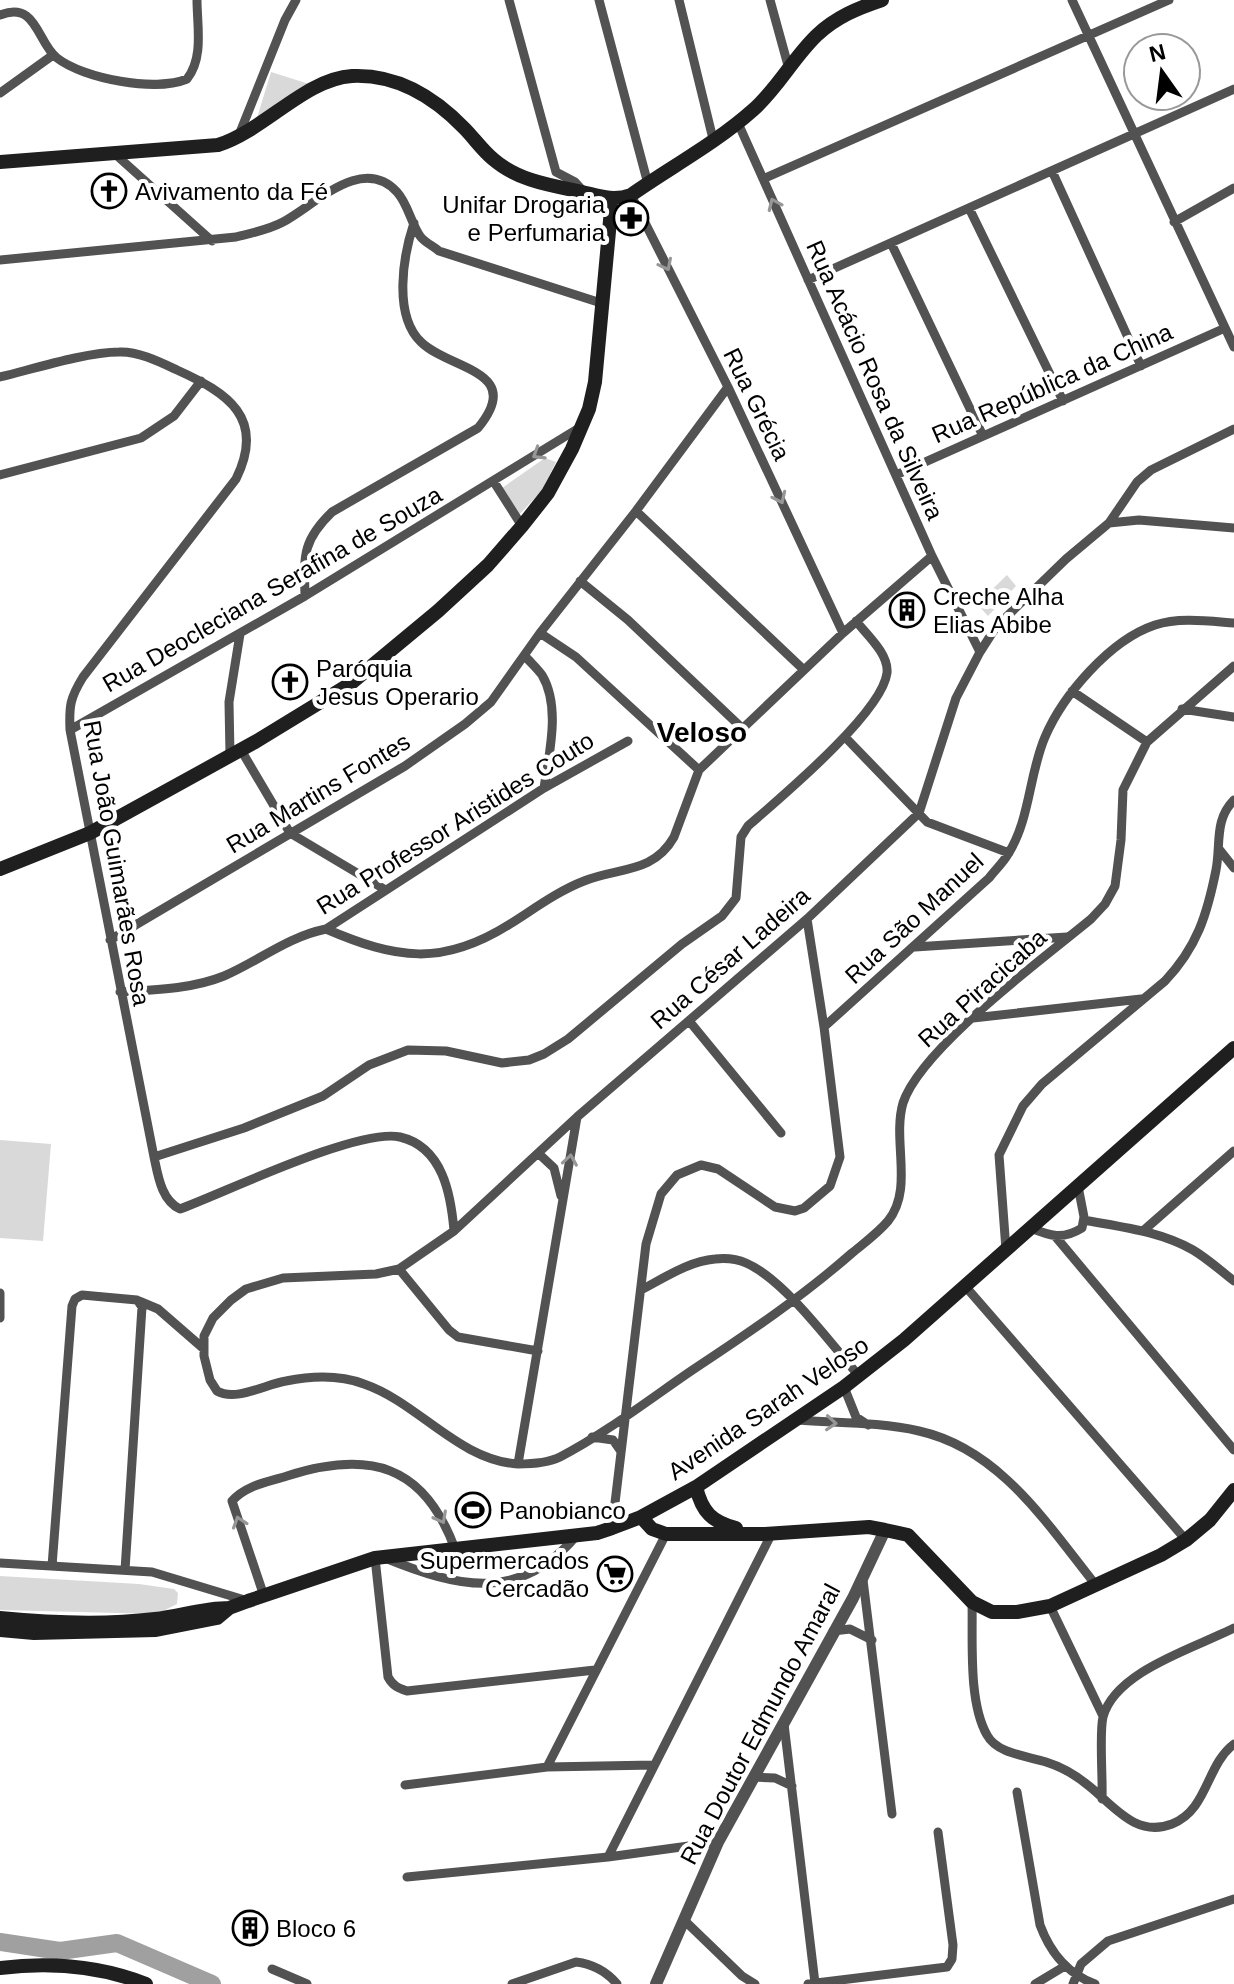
<svg xmlns="http://www.w3.org/2000/svg" width="1234" height="1984" font-family="Helvetica,sans-serif">
  <style>
    .green { fill: #d9d9d9 }
    .lines { fill: none; stroke-linecap: round; stroke-linejoin: round }
    .river { stroke: #a0a0a0; stroke-width: 18 }
    .minor { stroke: #525252; stroke-width: 9 }
    .tertiary { stroke: #525252; stroke-width: 12 }
    .secondary { stroke: #1f1f1f; stroke-width: 14 }
    .oneway { stroke: #979797 }
    .labels { text-anchor: middle; dominant-baseline: central; stroke-width: 8; stroke-linejoin: round; paint-order: stroke }
    .poi-label { font-size: 24px; fill: #000; stroke: #fff; text-anchor: start }
    .street-label { font-size: 24px; fill: #000; stroke: #fff }
    .quarter-label { font-size: 28px; font-weight: bold; fill: #000; stroke: #fff }
  </style>
  <rect width="100%" height="100%" fill="#fff"/>
  <path class="green" d="M271 72 309 84 256 121Z
    M545 458 556 462 542 490 519 515 502 488Z
    M1007 575 1016 586 988 616 977 604Z
    M0 1140 51 1144 43 1241 0 1238Z
    M0 1576 139 1584 174 1589 178 1593 177 1604 157 1614 0 1610Z"/>
  <g class="lines">
    <path class="river" d="M0 1942 60 1951 117 1943 212 1984"/>
    <path class="minor" d="M509 0 556 172 575 182 584 192
      M599 0 648 184
      M679 0 713 139
      M770 0 789 69
      M1072 0 1234 347
      M0 15C37 0 37 43 57 58 84 79 156 92 187 79 204 58 197 25 197 0
      M0 93 53 55
      M738 123 932 556 980 652
      M239 135 285 20 296 0
      M115 154 212 241
      M1052 171 1141 366
      M763 179 1169 0
      M631 195 728 387 843 633
      M969 208 1063 401
      M1174 222 1234 188
      M891 243 983 436
      M0 260 236 237C252 233 268 230 283 222 315 205 362 154 397 192 408 204 411 223 420 236 424 242 433 246 439 251L601 303
      M808 280 1234 89
      M0 377C33 369 87 352 119 352 138 351 160 362 177 370 228 393 266 418 236 479L83 677C70 698 69 706 70 730L154 1157
      M0 475 141 438 174 416 201 381
      M896 475 1225 328
      M494 482 522 526
      M636 511 804 670
      M1109 523 1137 482 1151 470 1234 429
      M1234 528 1139 520 1109 523 1066 559 996 627 980 652 956 698 919 813 807 919 577 1117 454 1231 399 1269 376 1274 283 1278 246 1289 231 1300 213 1318 204 1336V1356L210 1380 217 1391C236 1402 266 1384 286 1381 311 1376 340 1375 364 1384 419 1403 458 1460 518 1464 532 1464 548 1463 560 1457 603 1435 650 1399 691 1371 747 1334 802 1297 852 1253 864 1243 878 1233 888 1221 914 1189 892 1141 903 1103 921 1048 1044 958 1091 919L1105 904 1115 886 1121 840 1123 790 1147 742 1234 666
      M580 581 628 620 743 729
      M305 596C304 556 302 541 332 512L478 428C526 370 449 370 421 342 393 315 403 256 414 223
      M540 633 576 657 699 770
      M525 656C530 662 537 668 542 675 561 707 549 754 544 788
      M1072 691 1147 742
      M1182 709 1234 717
      M70 730 305 596 579 428
      M845 737 927 822 1009 853
      M241 750 290 833 384 889
      M230 755 229 702 240 634
      M1219 849 1234 868
      M326 929C396 959 442 967 510 924 534 909 558 891 584 881 618 867 653 874 674 837L699 770 843 633 932 556
      M110 940 405 766 465 724 491 702 540 633 636 511 728 387
      M915 947 1067 937
      M120 992C154 990 192 989 224 976 259 961 287 937 326 929L544 788 628 741
      M973 1018 1141 999
      M690 1022 781 1133
      M824 1027 989 878C995 870 1003 863 1008 854 1030 820 1029 774 1045 737 1063 695 1110 640 1155 625 1179 617 1208 621 1234 623
      M538 1153 554 1168 561 1196
      M1084 1220C1121 1227 1160 1231 1193 1250 1208 1259 1221 1271 1234 1281
      M1031 1228C1050 1236 1063 1240 1082 1228L1084 1217 1078 1186
      M454 1231C451 1195 443 1147 400 1137 358 1128 226 1192 180 1209 161 1200 158 1175 154 1157L244 1128 323 1096 369 1065 408 1050 446 1051 502 1063 529 1060 544 1054 568 1039 682 944 722 916 736 898 741 837 748 826C780 798 882 713 887 673 889 654 867 635 856 621
      M1143 1231 1234 1151
      M1055 1236 1234 1450
      M1006 1250 999 1155 1023 1106 1042 1084 1165 981C1197 947 1207 915 1216 870 1221 844 1214 820 1234 800
      M399 1269 449 1330 458 1337 538 1351
      M965 1286 1186 1540
      M641 1290C664 1278 689 1261 715 1259 725 1258 737 1259 746 1263 784 1279 831 1344 859 1376
      M0 1293V1318
      M139 1301 158 1309 204 1349
      M844 1387 856 1417 868 1425
      M798 1420C837 1423 880 1422 919 1431 1000 1449 1047 1524 1095 1584
      M592 1437 613 1440 620 1450
      M518 1464 577 1117
      M612 1528 646 1244 661 1194 677 1175 701 1165 718 1169 775 1207 795 1211 804 1208 830 1186 840 1157 824 1027 807 919
      M375 1558 388 1677C393 1686 398 1688 407 1691L595 1670
      M385 1558C459 1588 520 1603 577 1535
      M0 1563 152 1572 248 1601
      M52 1566 72 1306 75 1299 82 1295 137 1300 142 1307 125 1570
      M863 1580 892 1814
      M264 1596 232 1501C246 1485 268 1482 287 1476 369 1450 424 1464 455 1549
      M972 1602C973 1640 968 1702 987 1735 997 1754 1028 1756 1046 1762 1062 1767 1077 1776 1089 1786 1114 1806 1136 1838 1172 1824 1208 1810 1206 1765 1234 1744
      M1050 1606 1103 1716
      M833 1631 850 1629 872 1640
      M784 1724 815 1983
      M547 1767 666 1534
      M753 1777 775 1778 792 1786
      M405 1785 547 1767 654 1765
      M1017 1792 1040 1925C1050 1952 1068 1974 1095 1984
      M1102 1799C1103 1778 1099 1734 1103 1717 1115 1671 1195 1648 1234 1628
      M608 1857 772 1533
      M407 1877 608 1857 718 1842
      M685 1921 742 1976 755 1984
      M272 1969 307 1984
      M512 1984 576 1962C592 1964 607 1972 617 1984
      M808 1984 947 1967 952 1959 953 1945 938 1832
      M1035 1984 1065 1966
      M1073 1984 1081 1964 1108 1941 1234 1899"/>
    <path class="tertiary" d="M656 1984 718 1842 853 1598 885 1530"/>
    <path class="secondary" d="M0 162 218 145C265 130 305 79 352 76 397 74 434 97 464 128 474 138 482 150 493 159 517 180 548 185 578 191 597 195 611 202 631 195 671 167 716 143 753 110 778 88 793 58 817 35 836 17 858 8 882 0
      M0 869 90 833 255 742 350 684 438 611 488 565 522 526 548 493 572 449 589 409 595 382 612 199
      M696 1487C702 1512 712 1522 736 1528
      M641 1517 652 1529 666 1534H765L869 1527 885 1530 908 1535 972 1602 992 1612H1017L1050 1606 1161 1555 1186 1540 1210 1520 1234 1490
      M0 1618C51 1623 105 1625 155 1619 180 1616 204 1608 229 1608
      M0 1630 34 1633 156 1630 217 1618 229 1608 248 1601 375 1558 597 1533 612 1528 641 1517 696 1487 844 1387 904 1340 1234 1048
      M0 1968C49 1962 100 1966 146 1984"/>
  </g>
  <defs><path id="oneway-chevron" d="M-2-3.5L2.5 0L-2 3.5" fill="none" stroke-width="1.6" stroke-linecap="round" stroke-linejoin="round" transform="scale(2)"/></defs>
  <g class="oneway">
    <use href="#oneway-chevron" transform="translate(774 204) rotate(-114)"/>
    <use href="#oneway-chevron" transform="translate(666 265) rotate(63)"/>
    <use href="#oneway-chevron" transform="translate(538 454) rotate(148)"/>
    <use href="#oneway-chevron" transform="translate(780 498) rotate(65)"/>
    <use href="#oneway-chevron" transform="translate(570 1160) rotate(-81)"/>
    <use href="#oneway-chevron" transform="translate(831 1423) rotate(4)"/>
    <use href="#oneway-chevron" transform="translate(441 1518) rotate(62)"/>
    <use href="#oneway-chevron" transform="translate(239 1522) rotate(-108)"/>
  </g>
  <defs>
    <g id="church-ring" transform="scale(1.8)"><circle r="9.5" fill="#fff" stroke="#000" stroke-width="1.5"/><path d="M-1.2-6h2.4v3.5h3.3v2.4h-3.3V6h-2.4V-.1h-3.3v-2.4h3.3Z" fill="#000"/></g>
    <g id="pharmacy-ring" transform="scale(1.8)"><circle r="9.5" fill="#fff" stroke="#000" stroke-width="1.5"/><path d="M-2-6h4v4h4v4h-4v4h-4v-4h-4v-4h4Z" fill="#000"/></g>
    <g id="building-ring" transform="scale(1.8)"><circle r="9.5" fill="#fff" stroke="#000" stroke-width="1.5"/><path d="M-4-6H4V6H1V3H-1V6H-4ZM-2.5-4.3h1.7v1.8h-1.7ZM.8-4.3h1.7v1.8H.8ZM-2.5-1h1.7V.8h-1.7ZM.8-1h1.7V.8H.8Z" fill="#000"/></g>
    <g id="stadium-ring" transform="scale(1.8)"><circle r="9.5" fill="#fff" stroke="#000" stroke-width="1.5"/><path d="M0-5a6.5 5 0 1 0 0 10a6.5 5 0 1 0 0-10ZM-3.5-1.8h7v3.6h-7Z" fill="#000"/></g>
    <g id="supermarket-ring" transform="scale(1.8)"><circle r="9.5" fill="#fff" stroke="#000" stroke-width="1.5"/><path d="M-6-5.5h2.5l.6 2H6L4.5 2H-2.5L-4.4-4H-6ZM-1.5 3.2a1.3 1.3 0 1 0 .1 0ZM3 3.2a1.3 1.3 0 1 0 .1 0Z" fill="#000"/></g>
  </defs>
  <g fill-rule="evenodd">
    <use href="#church-ring" x="109" y="191"/>
    <use href="#pharmacy-ring" x="631" y="218"/>
    <use href="#building-ring" x="907" y="610"/>
    <use href="#church-ring" x="290" y="682"/>
    <use href="#stadium-ring" x="473" y="1510"/>
    <use href="#supermarket-ring" x="615" y="1574"/>
    <use href="#building-ring" x="250" y="1928"/>
  </g>
  <g class="labels">
    <g class="poi-label">
      <text x="135" y="191">Avivamento da Fé</text>
      <text x="605" y="204" text-anchor="end">Unifar Drogaria<tspan x="605" dy="28">e Perfumaria</tspan></text>
      <text x="933" y="596">Creche Alha<tspan x="933" dy="28">Elias Abibe</tspan></text>
      <text x="316" y="668">Paróquia<tspan x="316" dy="28">Jesus Operario</tspan></text>
      <text x="499" y="1510">Panobianco</text>
      <text x="589" y="1560" text-anchor="end">Supermercados<tspan x="589" dy="28">Cercadão</tspan></text>
      <text x="276" y="1928">Bloco 6</text>
    </g>
    <g class="street-label">
      <text transform="translate(875 380) rotate(66)">Rua Acácio Rosa da Silveira</text>
      <text transform="translate(1052 383) rotate(-24)">Rua República da China</text>
      <text transform="translate(757 404) rotate(64)">Rua Grécia</text>
      <text transform="translate(272 589) rotate(-30)">Rua Deocleciana Serafina de Souza</text>
      <text transform="translate(318 793) rotate(-31)">Rua Martins Fontes</text>
      <text transform="translate(455 823) rotate(-32)">Rua Professor Aristides Couto</text>
      <text transform="translate(117 863) rotate(80)">Rua João Guimarães Rosa</text>
      <text transform="translate(914 918) rotate(-43)">Rua São Manuel</text>
      <text transform="translate(730 958) rotate(-41)">Rua César Ladeira</text>
      <text transform="translate(982 988) rotate(-42)">Rua Piracicaba</text>
      <text transform="translate(768 1408) rotate(-34)">Avenida Sarah Veloso</text>
      <text transform="translate(760 1724) rotate(-62)">Rua Doutor Edmundo Amaral</text>
    </g>
    <g class="quarter-label">
      <text x="702" y="732">Veloso</text>
    </g>
  </g>
  <g transform="translate(1162 72) rotate(346)"><circle r="38" fill="#ffffff" stroke="#999999" stroke-width="2"/>
  <path d="M0-6L14 30L0 20L-14 30Z" fill="#000000"/>
  <text y="-12" font-size="22" font-weight="bold" text-anchor="middle" fill="#000000">N</text>
  </g>
</svg>
